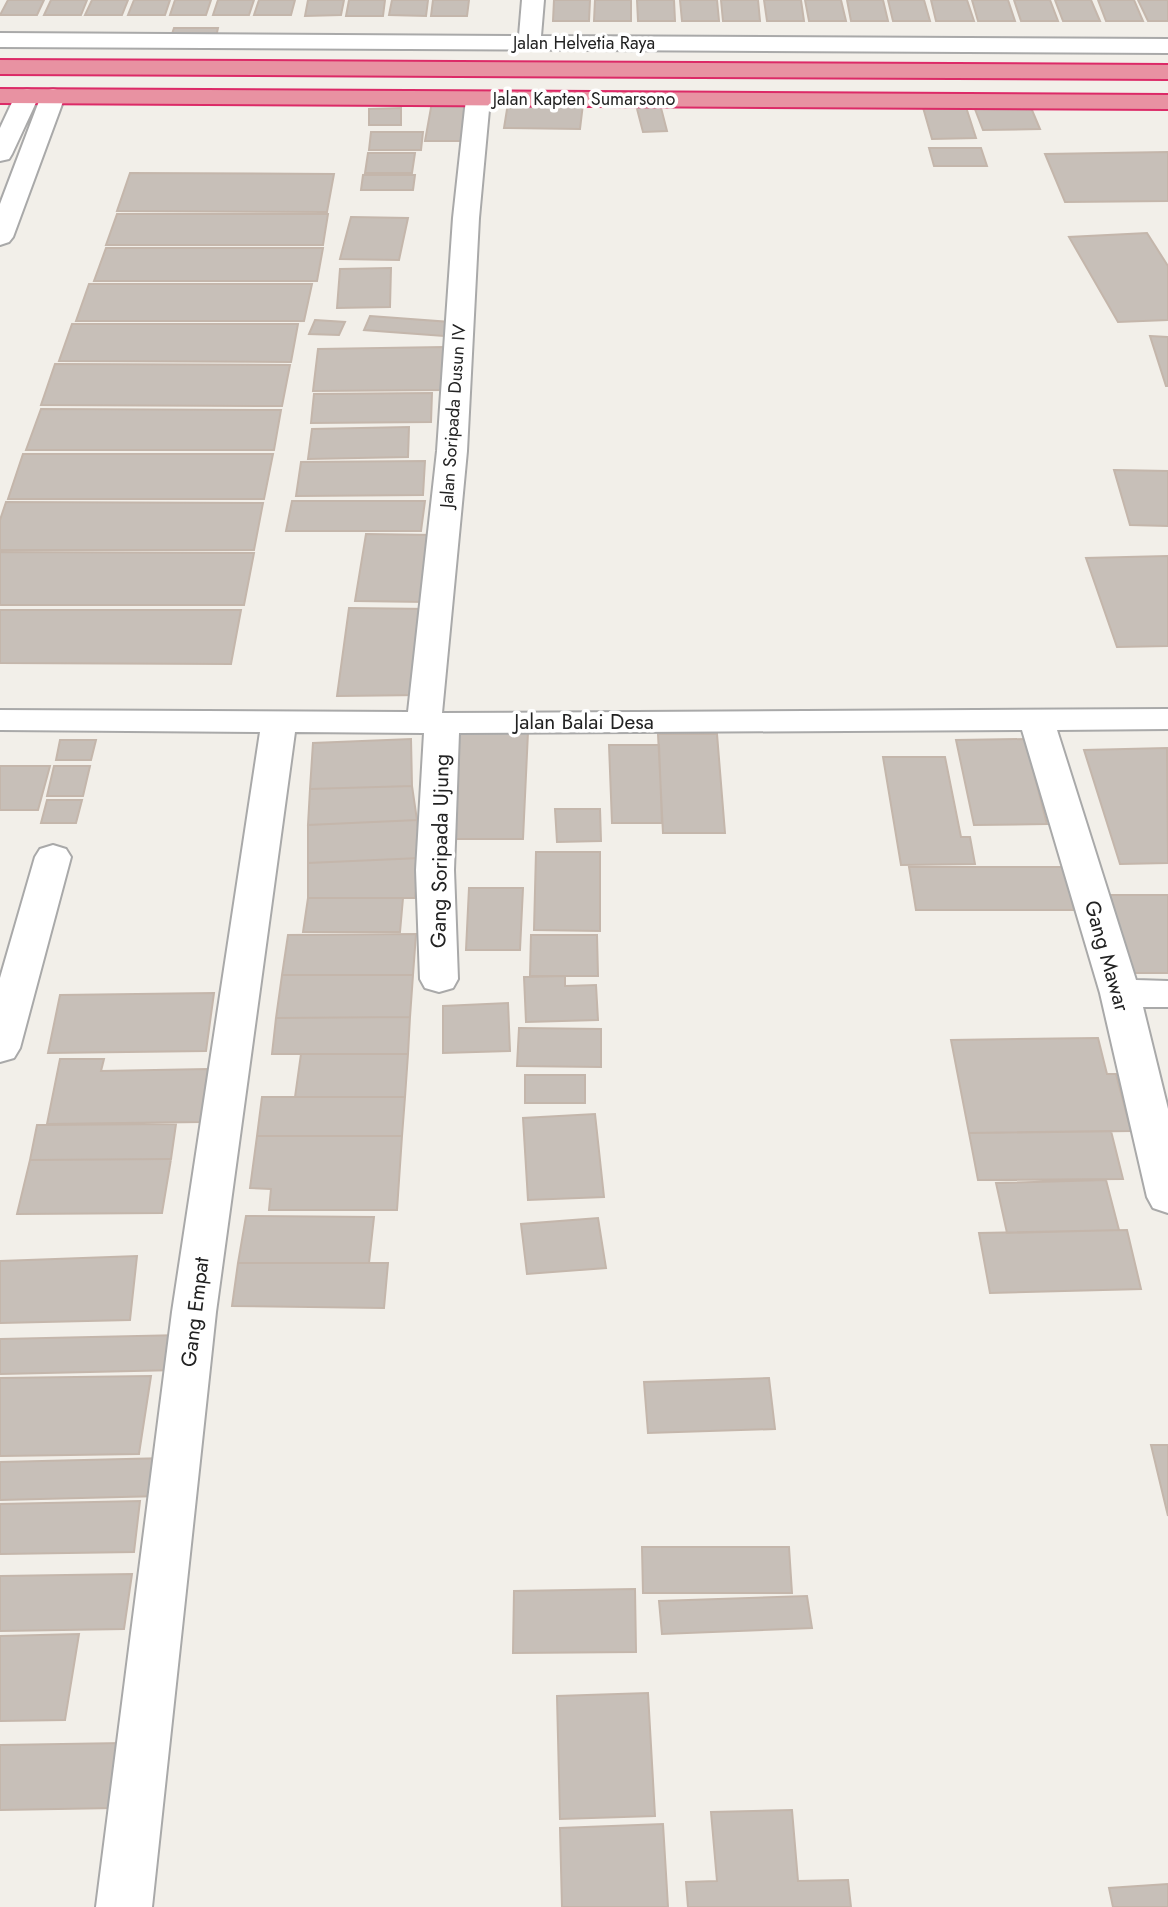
<svg xmlns="http://www.w3.org/2000/svg" width="1168" height="1907" font-family="Jost,sans-serif">
  <style>
    .building { fill: #c7bfb8; stroke: #c4b6ab; stroke-width: 2 }
    .lines { fill: none; stroke-linecap: round; stroke-linejoin: round }
    .minor-casing { stroke: #a9a9a9; stroke-width: 4 }
    .highway-casing { stroke: #dc2a67; stroke-width: 4 }
    .minor { fill: #fff; fill-rule: evenodd }
    .highway { fill: #e892a2; fill-rule: evenodd }
    .labels { text-anchor: middle; dominant-baseline: central; stroke-width: 7; stroke-linejoin: round; paint-order: stroke }
    .far-street-label { font-size: 18px; fill: #222; stroke: #fff }
    .street-label { font-size: 21px; fill: #222; stroke: #fff }
  </style>
  <rect width="100%" height="100%" fill="#f2efe9"/>
  <path class="building" d="M8 0H44L37 15H0Z
    M51 0H87L81 15H44Z
    M92 0H128L122 15H85Z
    M134 0H170L165 15H128Z
    M175 0H211L206 15H170Z
    M218 0H254L249 15H213Z
    M259 0H295L291 15H254Z
    M308 0H344L341 15 305 16Z
    M349 0H385L383 16H346Z
    M392 0H428L426 16 389 15Z
    M433 0H469L467 16H431Z
    M554 0H590L589 21H553Z
    M595 0H631V21H594Z
    M637 0H674L675 21H638Z
    M680 0H717L719 21H682Z
    M721 0H758L760 21H723Z
    M764 0H801L804 21H767Z
    M805 0H841L846 21H809Z
    M847 0H883L888 21H851Z
    M888 0H924L930 21H893Z
    M931 0H967L974 21H936Z
    M972 0H1008L1015 21H978Z
    M1014 0H1050L1058 21H1021Z
    M1055 0H1091L1100 21H1063Z
    M1098 0H1134L1143 21H1106Z
    M1138 0H1168V21H1148Z
    M174 28H218L216 37H171Z
    M432 102H472L467 141H425Z
    M508 103 583 104 580 129 504 128Z
    M1029 103 1040 129 983 130 973 104Z
    M660 104 667 131 643 132 636 105Z
    M922 104H965L976 138 932 139Z
    M401 108V125H369V109Z
    M371 132H423L421 150H369Z
    M929 148H981L987 166H934Z
    M1168 152V201L1065 202 1045 154Z
    M368 153H415L412 173H365Z
    M130 173 334 174 327 212 117 211Z
    M363 175H415L413 190H361Z
    M117 214H328L323 245H106Z
    M351 217 408 218 399 260 340 259Z
    M1147 233 1168 266V320L1118 322 1069 237Z
    M106 248H323L317 281H94Z
    M391 268 390 307 337 308 340 269Z
    M89 284H312L304 321H76Z
    M370 316 450 322 444 336 364 330Z
    M315 320 345 322 339 335 309 334Z
    M72 324H298L291 362 59 361Z
    M1150 336 1168 337V386H1166Z
    M444 347 441 390 313 391 318 349Z
    M55 364 290 365 282 406 41 405Z
    M432 393 431 422 311 423 314 394Z
    M41 409 281 410 274 450H26Z
    M409 427 408 457 308 459 312 429Z
    M23 454H273L264 499H8Z
    M425 461 423 495 296 496 301 462Z
    M1114 470 1168 471V526L1130 525Z
    M292 501H425L421 531H286Z
    M6 502 263 503 254 550H0V520Z
    M366 534 435 535 427 602 355 601Z
    M0 552 254 553 244 605H0Z
    M1168 556V646L1117 647 1086 558Z
    M349 608 429 609 422 695 337 696Z
    M0 610H241L231 664 0 663Z
    M453 731 528 732 523 839H443Z
    M658 734H717L725 833H663Z
    M411 739 412 786 310 789 313 743Z
    M1025 739 1047 824 974 825 956 740Z
    M60 740H96L91 760H56Z
    M609 745H659L662 823H612Z
    M1167 748 1168 863 1120 864 1084 750Z
    M883 757H945L961 837H970L975 864 901 865Z
    M0 766H50L38 810H0Z
    M54 766H90L83 796H47Z
    M412 786 417 820 308 825 310 789Z
    M47 800H82L76 823H41Z
    M555 809H600L601 841 557 842Z
    M417 820 420 858 308 863V825Z
    M536 852H600V931L534 930Z
    M420 858 415 898H308V863Z
    M909 867H1064L1074 910H916Z
    M469 888H523L520 950H466Z
    M1110 895H1168V973H1132Z
    M308 898H403L400 932H303Z
    M416 934 413 975H282L288 935Z
    M531 935H597L598 976H530Z
    M282 975H413L410 1017 276 1018Z
    M565 976V986L596 985 598 1020 526 1022 524 977Z
    M214 993 206 1051 48 1053 60 995Z
    M508 1003 510 1051 443 1053V1006Z
    M410 1017 408 1054H272L276 1018Z
    M519 1028 601 1029V1067L517 1066Z
    M1098 1038 1107 1074H1116L1131 1131 969 1133 951 1040Z
    M301 1054H408L405 1097H295Z
    M60 1059H104L101 1071 208 1069 200 1122 47 1124Z
    M525 1075H585V1103H525Z
    M262 1097H405L402 1136H257Z
    M595 1114 604 1197 528 1200 523 1118Z
    M176 1124 171 1159 30 1160 37 1125Z
    M1111 1131 1123 1179 978 1180 969 1133Z
    M257 1136H402L397 1210H269L271 1189 250 1188Z
    M171 1159 162 1213 17 1214 30 1160Z
    M1106 1180 1119 1230 1007 1233 996 1183Z
    M246 1216 374 1217 369 1263H238Z
    M598 1218 606 1268 527 1274 521 1224Z
    M1127 1230 1141 1289 990 1293 979 1233Z
    M137 1256 130 1320 0 1323V1261Z
    M238 1263H388L384 1308 232 1306Z
    M183 1335 178 1370 0 1374V1339Z
    M151 1376 139 1454 0 1456V1378Z
    M769 1378 775 1429 648 1433 644 1382Z
    M1151 1445H1168V1516Z
    M167 1458 162 1496 0 1500V1462Z
    M140 1501 134 1552 0 1554V1504Z
    M642 1547H789L792 1593H643Z
    M132 1574 124 1629 0 1631V1576Z
    M635 1589 636 1652 513 1653 514 1591Z
    M807 1596 812 1628 662 1634 659 1601Z
    M79 1634 65 1720 0 1721V1636Z
    M648 1693 655 1816 560 1819 557 1696Z
    M124 1743 115 1808 0 1810V1745Z
    M792 1810 798 1881 848 1880 851 1907H688L686 1882 717 1881 711 1812Z
    M663 1824 668 1907H562L560 1828Z
    M1168 1884V1907H1113L1109 1888Z"/>
  <g class="lines">
    <g class="minor-casing">
      <path id="minor" d="M522 0H544L541 36 1168 39V53L0 47V33L519 36Z
        M27 89 35 91 39 96 12 154 9 159 0 161V128L15 96 19 91Z
        M53 89 61 91 65 96 13 237 9 242 0 245V204L41 96 45 91Z
        M478 92 486 94 490 99 479 218 467 451 442 713 1168 709V729L1057 730 1136 980 1168 981V1007H1143L1168 1109V1213L1153 1208 1147 1197 1100 993 1022 730 459 733 454 870 458 979 453 988 439 992 425 988 420 979 416 870 424 733 295 732 216 1312 152 1907H96L172 1312 260 732 0 730V710L408 712 437 451 453 218 466 99 470 94Z
        M53 845 66 849 71 857 20 1048 14 1058 0 1062V978L35 857 40 849Z"/>
    </g>
    <g class="highway-casing">
      <path id="highway" d="M0 60 1168 65V79L0 74Z
        M0 89 1168 95V109L0 103Z"/>
    </g>
    <use href="#minor" class="minor"/>
    <use href="#highway" class="highway"/>
  </g>
  <g class="labels">
    <g class="far-street-label">
      <text x="584" y="43">Jalan Helvetia Raya</text>
      <text x="584" y="99">Jalan Kapten Sumarsono</text>
      <text transform="translate(453 416) rotate(-86)">Jalan Soripada Dusun IV</text>
    </g>
    <g class="street-label">
      <text x="584" y="722">Jalan Balai Desa</text>
      <text transform="translate(440 851) rotate(-89)">Gang Soripada Ujung</text>
      <text transform="translate(1107 956) rotate(74)">Gang Mawar</text>
      <text transform="translate(195 1312) rotate(-83)">Gang Empat</text>
    </g>
  </g>
</svg>
